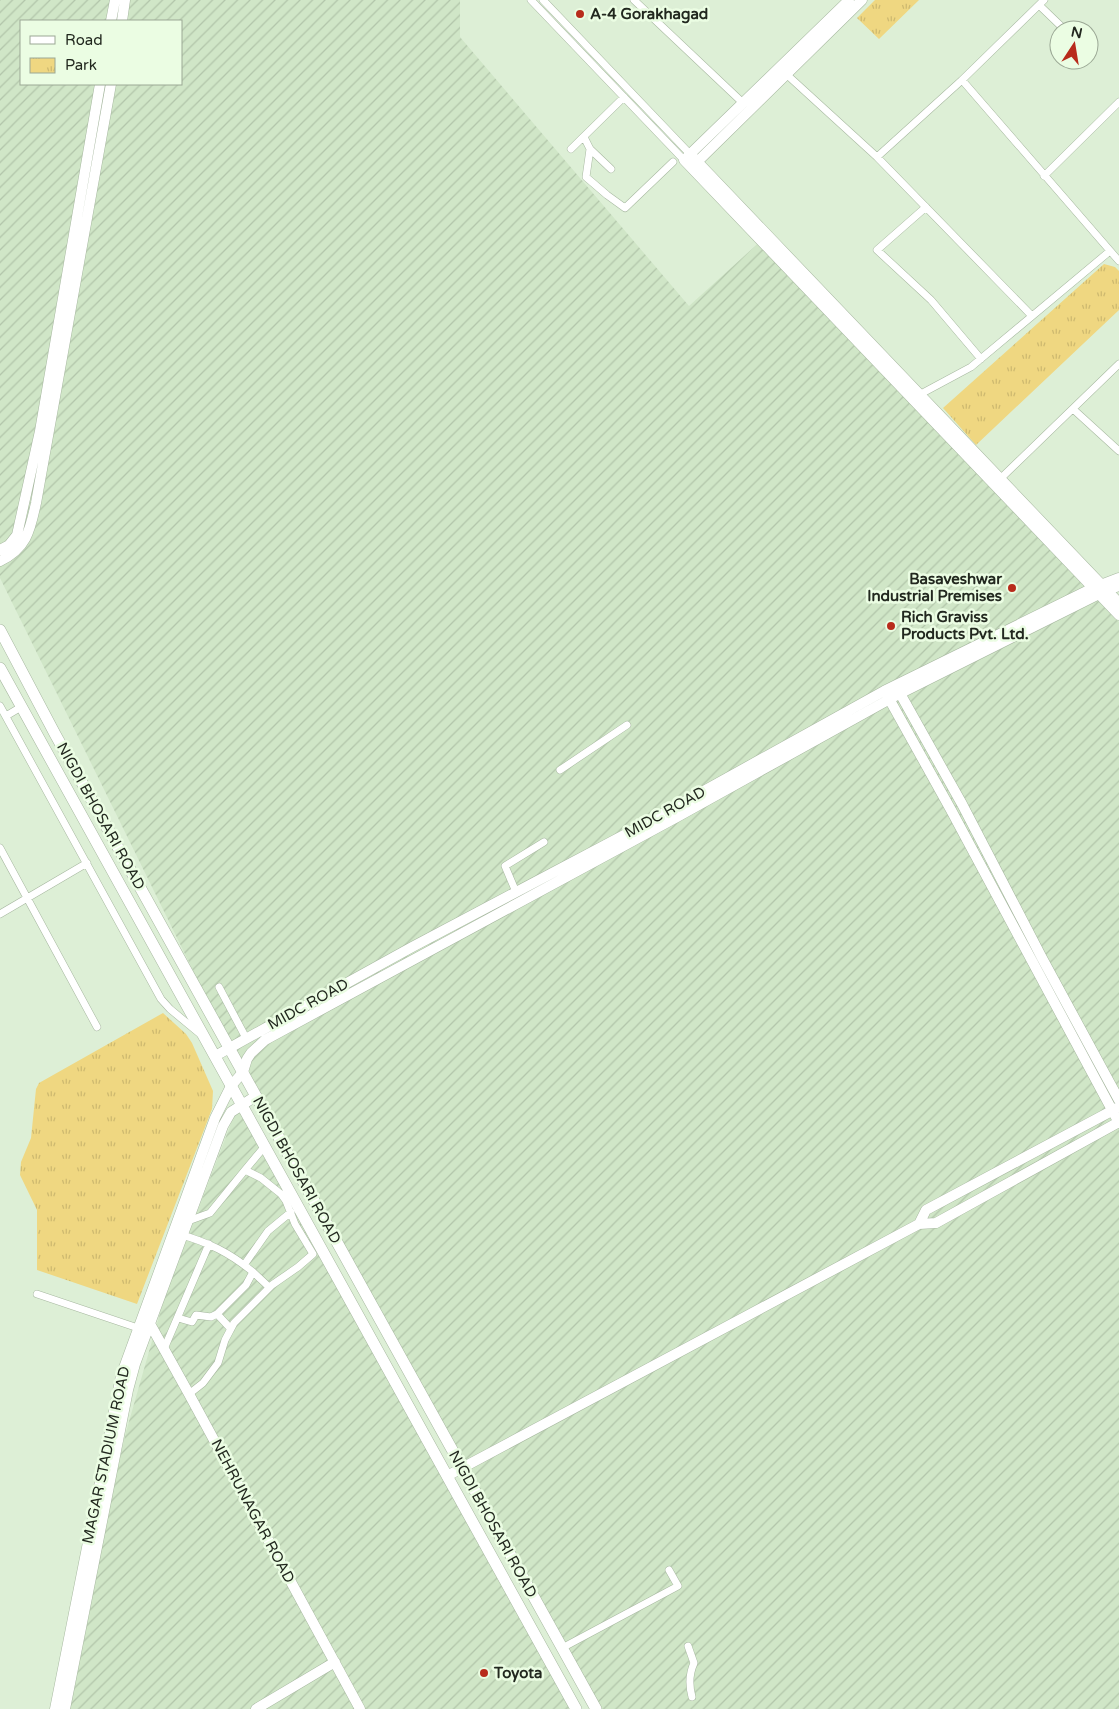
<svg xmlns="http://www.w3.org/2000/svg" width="1119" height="1709" font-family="'Varela Round',sans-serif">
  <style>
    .industrial { fill: url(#industrial-furrows); fill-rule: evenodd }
    .park { fill: url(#park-tufts) }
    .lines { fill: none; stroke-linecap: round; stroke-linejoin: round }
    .street-casing { stroke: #a7b8a0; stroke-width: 8 }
    .secondary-casing { stroke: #a7b8a0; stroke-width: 11 }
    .primary-casing { stroke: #a7b8a0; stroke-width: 12 }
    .street { stroke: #fff; stroke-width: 7 }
    .secondary { stroke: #fff; stroke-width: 10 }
    .primary { stroke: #fff; stroke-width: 11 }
    .poi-dot { fill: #b82b1b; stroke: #ebfde3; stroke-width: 2 }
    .labels { text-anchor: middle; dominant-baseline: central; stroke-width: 5; stroke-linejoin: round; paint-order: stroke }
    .poi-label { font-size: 15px; font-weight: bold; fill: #22281f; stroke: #ebfde3; text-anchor: start }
    .street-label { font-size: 15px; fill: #22281f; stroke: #ebfde3 }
  </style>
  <defs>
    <pattern id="industrial-furrows" width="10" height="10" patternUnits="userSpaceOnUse" patternTransform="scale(1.25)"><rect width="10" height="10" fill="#d0e6c7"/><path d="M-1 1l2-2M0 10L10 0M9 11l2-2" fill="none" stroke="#b2c5aa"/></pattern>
    <pattern id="park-tufts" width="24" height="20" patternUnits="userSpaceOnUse" patternTransform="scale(1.25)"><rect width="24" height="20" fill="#efd781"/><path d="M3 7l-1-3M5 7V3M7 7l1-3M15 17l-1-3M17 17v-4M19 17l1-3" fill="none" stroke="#cdb96f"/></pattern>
  </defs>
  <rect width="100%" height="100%" fill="#ddefd6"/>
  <path class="industrial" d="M0 0H460V37L689 306 763 239 921 405 1083 585 1119 622V1709H599L244 1074 0 578ZM21 21H181V84H21Z
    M238 1105 573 1709H65L69 1674 126 1432 164 1299Z"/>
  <path class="park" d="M875 0H919L879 39 857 18Z
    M1104 264 1115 267 1119 271V310L976 445 943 408Z
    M163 1013 186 1034 192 1043 213 1091 212 1109 137 1304 37 1270V1210L20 1175 21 1162 31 1138 36 1089 39 1083Z"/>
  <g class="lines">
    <g class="street-casing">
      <path id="street" d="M531 0 684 160
        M543 0 690 154
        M634 0 743 103
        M1039 5 1065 30
        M785 73 877 157 1032 316
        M962 80 1119 261
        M584 137 590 149 611 169
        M571 149 624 97
        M590 149 586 177 607 195 625 208 673 162
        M877 157 962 80 1044 0
        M1044 176 1119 102
        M926 207 877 250 931 300 981 359
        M917 396 971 367 1110 251
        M1073 409 1119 451
        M998 481 1119 364
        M0 706 161 999 170 1009 199 1033
        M6 716 21 707
        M560 770 627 725
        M0 848 97 1027
        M516 892 505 866 544 842
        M0 914 87 863
        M219 987 246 1038
        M245 1170 265 1146
        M188 1221 210 1213 245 1170 261 1178 281 1194H285
        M178 1234C208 1242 230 1253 253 1272L246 1285 217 1314 231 1329
        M244 1265 268 1231 291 1212
        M253 1272 269 1287
        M37 1294 138 1328
        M178 1318 192 1322 196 1315 211 1317 217 1314
        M164 1349 209 1244
        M189 1394 203 1383 218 1363 225 1340 234 1323 272 1285 298 1267 313 1254 295 1224 286 1201 281 1194
        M688 1646 694 1663C689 1674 689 1686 692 1697
        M562 1648 678 1586 669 1570"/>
    </g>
    <g class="secondary-casing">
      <path id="secondary" d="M849 0 684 160 1119 615
        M111 21 115 0
        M122 21 125 0
        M690 154 1119 603
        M693 166 862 0
        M0 550 9 545 17 535 40 431 100 84
        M0 561C27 548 30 530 36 503L111 84
        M897 688 962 804 1042 958 1119 1100
        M887 695 951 810 1119 1123
        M215 1056 412 947 628 833 884 691 1093 588 1119 578
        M919 1224 926 1210 1119 1107
        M149 1322 189 1394 360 1709
        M447 1476 919 1224 936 1223 1119 1122
        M55 1709 121 1376 215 1118 231 1086 243 1072 247 1059 251 1053 265 1040 677 817 899 694 1107 590 1119 586
        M65 1709 128 1390 135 1364 223 1126 231 1112 256 1096
        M256 1709 335 1662"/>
    </g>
    <g class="primary-casing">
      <path id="primary" d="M0 630 55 734 596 1709
        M0 668 576 1709"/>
    </g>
    <use href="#street" class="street"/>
    <use href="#secondary" class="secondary"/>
    <use href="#primary" class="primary"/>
  </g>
  <g class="poi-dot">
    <circle cx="580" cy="14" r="5"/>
    <circle cx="1012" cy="588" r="5"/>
    <circle cx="891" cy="626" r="5"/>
    <circle cx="484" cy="1673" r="5"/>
  </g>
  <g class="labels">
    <g class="poi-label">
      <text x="590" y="14">A-4 Gorakhagad</text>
      <text x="1002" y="579" text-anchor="end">Basaveshwar<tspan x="1002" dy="17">Industrial Premises</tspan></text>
      <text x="901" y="617">Rich Graviss<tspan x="901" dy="17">Products Pvt. Ltd.</tspan></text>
      <text x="494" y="1673">Toyota</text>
    </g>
    <g class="street-label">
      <text transform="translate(665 812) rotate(-29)">MIDC ROAD</text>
      <text transform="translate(101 816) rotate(61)">NIGDI BHOSARI ROAD</text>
      <text transform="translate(308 1004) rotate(-29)">MIDC ROAD</text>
      <text transform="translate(297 1170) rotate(61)">NIGDI BHOSARI ROAD</text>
      <text transform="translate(106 1455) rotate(-78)">MAGAR STADIUM ROAD</text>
      <text transform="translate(253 1511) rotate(62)">NEHRUNAGAR ROAD</text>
      <text transform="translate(493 1524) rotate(61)">NIGDI BHOSARI ROAD</text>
    </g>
  </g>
  <rect x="20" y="20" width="162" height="65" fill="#ebfde3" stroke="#9ba895"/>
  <rect x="30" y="36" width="25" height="8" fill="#ffffff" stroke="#9ba895"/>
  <text x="65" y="45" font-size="15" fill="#22281f">Road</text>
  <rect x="30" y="58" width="25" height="15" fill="url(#park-tufts)" stroke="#9ba895"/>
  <text x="65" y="70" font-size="15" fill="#22281f">Park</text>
  <g transform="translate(1074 45) rotate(12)"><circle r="24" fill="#ebfde3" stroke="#9ba895"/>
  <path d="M0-4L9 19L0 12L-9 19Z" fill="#b82b1b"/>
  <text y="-8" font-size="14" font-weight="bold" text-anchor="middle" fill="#22281f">N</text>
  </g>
</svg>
